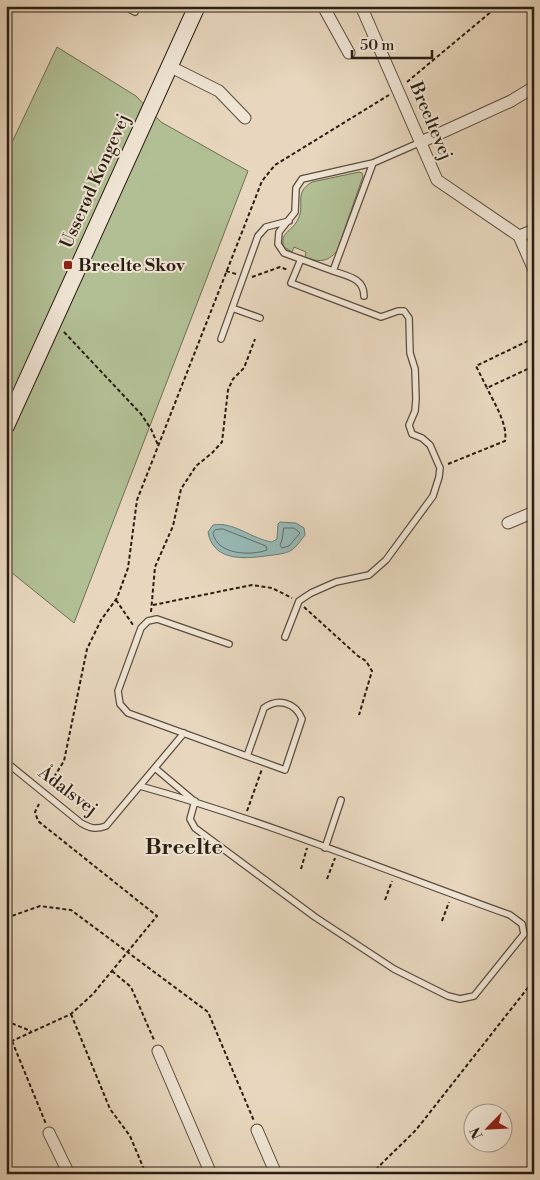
<svg xmlns="http://www.w3.org/2000/svg" width="540" height="1180" font-family="'Libre Bodoni',serif">
  <style>
    .green { fill: #b2bf95; stroke: #6e6e54 }
    .water { fill: #98b9b6; stroke: #6c7b75 }
    .lines { fill: none; stroke-linecap: round; stroke-linejoin: round }
    .shore { stroke: #616c64; stroke-width: 1 }
    .service-casing { stroke: #5a4c3e; stroke-width: 8 }
    .minor-casing { stroke: #5a4c3e; stroke-width: 13 }
    .secondary-casing { stroke: #2a1e13; stroke-width: 18 }
    .path { stroke: #2a1e13; stroke-width: 2; stroke-dasharray: 4 2.5; stroke-linecap: butt }
    .service { stroke: #f0e5d5; stroke-width: 5.5 }
    .minor { stroke: #f0e5d5; stroke-width: 11 }
    .secondary { stroke: #f0e5d5; stroke-width: 16 }
    .poi-dot { fill: #8f2418; stroke: #f0e5d5; stroke-width: 2 }
    .labels { text-anchor: middle; dominant-baseline: central; stroke-width: 4; stroke-linejoin: round; paint-order: stroke }
    .street-label { font-size: 18px; fill: #2a1e13; stroke: #f0e5d5 }
    .poi-label { font-size: 18px; font-weight: bold; fill: #2a1e13; stroke: #f0e5d5; text-anchor: start }
    .district-label { font-size: 22px; font-weight: bold; fill: #2a1e13; stroke: #f0e5d5 }
  </style>
  <rect width="100%" height="100%" fill="#e8d7be"/>
  <filter id="stains"><feTurbulence type="fractalNoise" baseFrequency=".004" numOctaves="4"/><feColorMatrix values="0 0 0 0 .2 0 0 0 0 .09 0 0 0 0 .02 0 0 0 .5 -.17"/></filter>
  <radialGradient id="worn" r=".72"><stop offset=".6" stop-color="#630" stop-opacity="0"/><stop offset="1" stop-color="#630" stop-opacity=".3"/></radialGradient>
  <path class="green" d="M57 47 136 96 161 122 248 171 74 623 6 568V155Z
    M359 172 362 173 363 176 337 251C327 263 318 262 305 257L306 252 294 247 292 252 284 247C279 233 292 231 297 221 307 205 292 194 312 182Z"/>
  <path class="water" d="M280 522 296 523 304 528 305 535C301 540 297 546 292 550 286 554 273 555 265 556 243 559 213 561 208 532L213 525C233 521 252 539 272 542L277 539 278 524Z"/>
  <g class="lines">
    <path class="shore" d="M284 528H294L300 533 289 546 282 548 280 545 282 540Z
      M223 529 266 546 267 550C251 556 217 555 213 533L215 530Z"/>
    <g class="service-casing">
      <path id="service" d="M123 6 135 12
        M373 163 333 271 284 253 278 244 279 232 295 212 296 188 302 179 373 163 421 142
        M333 271C347 276 364 278 364 296
        M232 308 260 318
        M221 339 258 236 266 227 289 221
        M285 637 299 601 311 593 336 582 369 575 386 560 433 496 439 477 440 468 430 445 422 438 412 434 409 425 415 411 416 399 415 369 410 353 409 318 404 311H398L381 317 291 283 301 259
        M229 644 157 619 148 621 141 628 118 691 120 704 128 713 285 770 302 719C295 702 278 698 264 708L247 756
        M6 762 81 823C90 828 95 830 106 826L184 733
        M155 768 193 800
        M140 786C266 821 387 871 510 915L522 924 524 934 474 996 460 999 448 996 394 969 315 917 195 828 190 819 195 801
        M325 848 341 800"/>
    </g>
    <g class="minor-casing">
      <path id="minor" d="M323 6 349 53
        M361 6 437 180 519 236 534 270
        M169 66 219 91 245 118
        M421 142 511 101 534 87
        M519 236 534 230
        M508 523 534 512
        M158 1051 211 1174
        M257 1130 276 1174
        M49 1133 69 1174"/>
    </g>
    <g class="secondary-casing">
      <path id="secondary" d="M6 426 197 6"/>
    </g>
    <path class="path" d="M407 82 498 6
      M226 271 236 274
      M252 277 280 267 288 270
      M64 332 141 414 151 429 158 445
      M534 338 476 366 487 388 534 366
      M448 464 505 441C508 424 494 403 487 388
      M116 600 133 625
      M153 605 252 585 272 588 292 598
      M304 607 358 656 366 661 372 671 359 715
      M151 612 155 567 173 526 181 489 196 466 212 453 222 442 228 390 233 379 244 368 255 339
      M54 777 64 761 87 649 101 620 117 598 128 568 137 500 262 181 275 165 389 95
      M247 811 262 769
      M301 869 307 848
      M327 879 335 858
      M385 900 392 881
      M6 918 40 906 71 910 208 1012 254 1121
      M442 921 449 902
      M112 971 131 987 154 1040
      M71 1014 110 1109 130 1136 146 1174
      M6 1021 31 1031
      M12 1041 46 1124
      M6 1046 12 1041 71 1014 93 994 157 916 38 821 35 812 39 804
      M371 1174 416 1130 534 980"/>
    <use href="#service" class="service"/>
    <use href="#minor" class="minor"/>
    <use href="#secondary" class="secondary"/>
  </g>
  <rect class="poi-dot" x="63" y="260" width="10" height="10" rx="2.5"/>
  <g class="labels">
    <g class="street-label">
      <text transform="translate(431 121) rotate(67)">Breeltevej</text>
      <text transform="translate(95 181) rotate(-66)">Usserød Kongevej</text>
      <text transform="translate(68 791) rotate(37)">Ådalsvej</text>
    </g>
    <g class="poi-label">
      <text x="78" y="265">Breelte Skov</text>
    </g>
    <g class="district-label">
      <text x="184" y="847">Breelte</text>
    </g>
  </g>
  <rect width="540" height="1180" fill="none" stroke="#e8d7be" stroke-width="25"/>
  <rect x="8" y="8" width="525" height="1165" fill="none" stroke="#2a1e13" stroke-width="2.5"/>
  <rect x="12" y="12" width="515" height="1155" fill="none" stroke="#2a1e13"/>
  <g transform="translate(488 1128) rotate(246)"><circle r="24" fill="#f0e5d5" stroke="#a19587"/>
  <path d="M0-4L9 19L0 12L-9 19Z" fill="#8f2418"/>
  <text y="-8" font-size="14" font-weight="bold" text-anchor="middle" fill="#2a1e13">N</text>
  </g>
  <path d="M352 50v8h80v-8" fill="none" stroke="#2a1e13" stroke-width="2.5"/>
  <text x="360" y="50" font-size="15" fill="#2a1e13" stroke="#f0e5d5" stroke-width="4" paint-order="stroke">50 m</text>
  <rect width="100%" height="100%" filter="url(#stains)"/>
  <rect width="100%" height="100%" fill="url(#worn)"/>
</svg>
